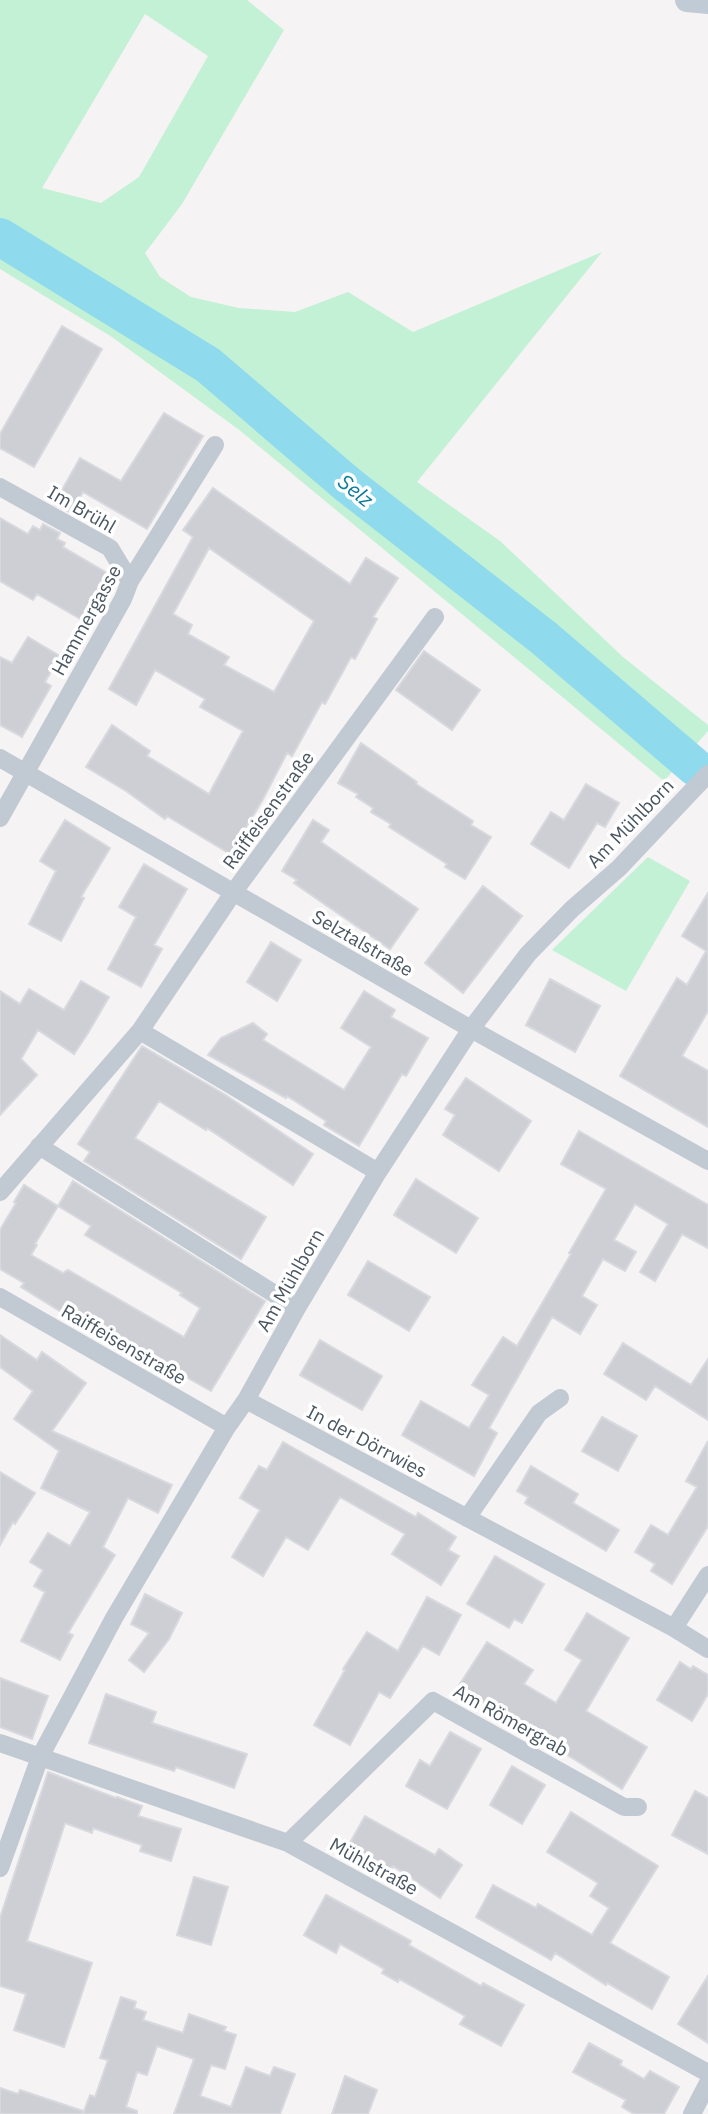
<svg xmlns="http://www.w3.org/2000/svg" width="708" height="2114" font-family="'IBM Plex Sans',sans-serif">
  <style>
    .green { fill: #c3f1d5; fill-rule: evenodd }
    .lines { fill: none; stroke-linecap: round; stroke-linejoin: round }
    .river { stroke: #90daee; stroke-width: 38 }
    .building { fill: #cdcfd5; stroke: #d7d9de; stroke-width: 2; fill-rule: evenodd }
    .minor { stroke: #c1cad2; stroke-width: 18 }
    .secondary { stroke: #c1cbd6; stroke-width: 24 }
    .labels { text-anchor: middle; dominant-baseline: central; stroke-width: 7; stroke-linejoin: round; paint-order: stroke }
    .street-label { font-size: 19px; fill: #4a5661; stroke: #fff }
    .water-label { font-size: 21px; font-style: italic; fill: #0c7c9b; stroke: #fff }
  </style>
  <rect width="100%" height="100%" fill="#f5f3f3"/>
  <path class="green" d="M0 0H247L284 30 182 204 145 253 160 277 191 297 239 308 295 312 348 292 413 332 602 252 417 482 500 541 623 657 708 725V731L664 781 238 429 112 337 0 269ZM145 14 208 56 139 177 101 203 42 188Z
    M648 857 690 881 626 991 552 950Z"/>
  <g class="lines">
    <path class="river" d="M0 237 208 365 347 484 544 638 695 767"/>
  </g>
  <path class="building" d="M62 326 102 349 34 467 0 448V434Z
    M164 413 203 436 147 529 83 492 71 513 54 504 80 458 121 481Z
    M213 488 350 584 366 558 398 578 373 617 377 619 355 659 351 657 325 704 322 702 292 756 287 753 262 801 230 854 167 816 165 819 126 791 86 767 112 725 150 751 147 756 209 794 243 731 200 707 205 699 155 670 136 705 109 689 193 537 183 530ZM209 548 314 621 274 692 224 665 229 657 188 634 192 625 173 614Z
    M0 518 28 534 33 526 40 530 43 524 60 533 57 539 65 543 63 547 109 574 82 620 37 594 33 600 0 581Z
    M28 637 60 656 45 682 51 686 22 737 0 725V657L12 663Z
    M424 651 480 690 452 730 396 690Z
    M361 743 417 782 416 784 473 821 471 825 491 837 465 879 445 867 447 864 389 827 391 824 371 812 373 808 356 797 358 794 338 783Z
    M586 784 619 803 605 827 597 823 569 868 531 844 551 812 564 820Z
    M65 820 110 848 81 897 84 898 61 941 29 924 56 871 40 861Z
    M313 820 329 830 321 842 418 909 390 949 294 883 297 880 282 871Z
    M144 864 187 889 154 945 162 949 141 987 108 969 136 917 119 907Z
    M483 886 522 916 463 993 425 963Z
    M708 893V1011L682 1056 708 1071V1127L620 1076 677 978 687 985 706 951 682 936Z
    M271 942 301 960 277 1001 247 982Z
    M550 979 600 1006 575 1052 526 1025Z
    M81 981 109 997 88 1033 74 1054 38 1030 21 1059 37 1075 0 1115V991L20 1004 29 989 64 1010Z
    M364 991 395 1010 391 1017 428 1038 406 1076 402 1074 359 1146 324 1125 326 1121 287 1096 286 1098 208 1055 221 1038 253 1023 267 1034 263 1040 344 1090 371 1047 341 1028Z
    M142 1046 224 1094 313 1154 293 1185 207 1128 206 1130 159 1101 135 1138 266 1217 241 1259 84 1161 90 1152 78 1144Z
    M466 1078 531 1121 499 1171 443 1135 455 1115 445 1109Z
    M579 1131 708 1205V1248L682 1234 655 1281 640 1272 668 1224 635 1204 614 1240 636 1252 625 1271 603 1259 582 1296 597 1305 580 1334 552 1317 489 1428 497 1433 474 1476 402 1435 421 1401 469 1428 489 1395 472 1385 503 1337 517 1346 571 1254 569 1253 606 1189 561 1164Z
    M416 1179 478 1218 456 1253 394 1215Z
    M73 1181 265 1301 211 1391 65 1309 63 1313 21 1287 24 1283 0 1269V1230L16 1203 14 1202 24 1185 58 1206ZM58 1206 91 1226 85 1235 182 1293 180 1295 200 1308 184 1337 68 1270 63 1273 31 1255 37 1245 35 1244Z
    M368 1261 430 1297 409 1331 348 1295Z
    M0 1335 37 1360 42 1352 86 1383 52 1431 172 1485 158 1513 128 1498 103 1547 115 1555 68 1633 73 1635 60 1660 21 1641 45 1592 34 1586 43 1570 30 1562 48 1533 70 1546 90 1512 41 1488 59 1451 14 1419 33 1391 0 1367Z
    M320 1340 382 1376 362 1410 300 1375Z
    M623 1343 691 1385 708 1359V1420L655 1386 646 1400 604 1374Z
    M602 1417 637 1436 618 1471 582 1451Z
    M708 1441V1526L672 1584 651 1571 655 1564 635 1552 651 1525 668 1535 697 1487 686 1481Z
    M283 1442 416 1517 418 1513 456 1537 448 1550 459 1556 441 1585 392 1554 405 1534 340 1497 308 1550 286 1537 263 1576 232 1557 260 1510 240 1498 259 1466 267 1470Z
    M531 1466 578 1494 573 1503 619 1530 606 1551 525 1503 528 1497 517 1491Z
    M0 1472 35 1493 15 1524 13 1522 0 1545Z
    M495 1556 544 1584 522 1623 514 1619 509 1628 467 1604Z
    M145 1594 182 1613 169 1639 144 1672 129 1660 149 1633 131 1624Z
    M427 1597 461 1615 439 1655 423 1646 390 1698 379 1692 350 1745 314 1725 345 1670 343 1669 367 1632 398 1651Z
    M587 1613 629 1638 586 1711 647 1747 622 1789 458 1687 487 1642 533 1670 524 1684 556 1703 582 1660 565 1650Z
    M680 1662 691 1669 693 1666 708 1675V1694L692 1721 657 1700Z
    M0 1678 48 1696 32 1739 0 1727Z
    M106 1694 156 1712 152 1723 247 1754 234 1788 176 1767 174 1771 89 1743Z
    M450 1732 481 1749 447 1809 406 1786 420 1760 430 1766Z
    M512 1766 545 1785 522 1824 490 1805Z
    M48 1772 116 1798 117 1797 142 1806 138 1816 181 1829 171 1861 140 1851 142 1845 93 1828 92 1833 65 1823 27 1941 92 1963 64 2047 14 2030 26 1994 0 1986V1918Z
    M695 1791 708 1798V1854L672 1835Z
    M571 1812 658 1866 610 1943 669 1977 652 2009 607 1983 606 1985 555 1953 551 1960 476 1917 493 1885 536 1908 538 1904 592 1935 609 1908 590 1896 598 1883 547 1852Z
    M365 1816 435 1855 439 1849 462 1865 440 1898 393 1866 390 1872 347 1848Z
    M194 1877 228 1887 211 1945 177 1935Z
    M326 1895 411 1941 409 1945 481 1986 483 1983 524 2005 501 2046 460 2024 465 2016 399 1979 398 1982 382 1973 384 1969 340 1944 336 1953 304 1935Z
    M708 1976V2043L678 2024Z
    M121 1997 136 2002 134 2008 146 2012 143 2020 183 2033 189 2014 226 2027 224 2031 236 2035 225 2069 211 2065 200 2096 231 2107 246 2067 270 2076 274 2067 295 2074 280 2114H174L194 2059 157 2046 147 2075 137 2072 126 2107 137 2111V2114H83L90 2095 95 2097 108 2060 100 2058Z
    M589 2043 622 2061 620 2065 644 2079 650 2071 679 2087 664 2114H634L622 2107 626 2100 573 2072Z
    M345 2076 377 2090 368 2114H332Z
    M0 2088 18 2094 20 2090 83 2111 82 2114H0Z"/>
  <g class="lines">
    <path class="minor" d="M0 487 110 548 130 581
      M0 758 471 1029 708 1161
      M0 818 123 599 130 581 215 445
      M140 1031 378 1172
      M39 1146 297 1308
      M0 1192 140 1031 233 893 435 617
      M0 1297 227 1427
      M246 1400 674 1628 708 1649
      M467 1518 539 1413 560 1398
      M674 1628 708 1575
      M0 1743 288 1843 708 2073
      M288 1843 433 1701 624 1807H638
      M0 1868 40 1757 114 1618 227 1427 246 1400 297 1308 378 1172 471 1029 528 954 572 909 619 868 708 774
      M692 2114 708 2083"/>
    <path class="secondary" d="M687 0 708 2"/>
  </g>
  <g class="labels">
    <g class="street-label">
      <text transform="translate(82 509) rotate(30)">Im Brühl</text>
      <text transform="translate(86 620) rotate(-61)">Hammergasse</text>
      <text transform="translate(268 810) rotate(-54)">Raiffeisenstraße</text>
      <text transform="translate(630 823) rotate(-46)">Am Mühlborn</text>
      <text transform="translate(363 943) rotate(30)">Selztalstraße</text>
      <text transform="translate(290 1280) rotate(-60)">Am Mühlborn</text>
      <text transform="translate(124 1344) rotate(30)">Raiffeisenstraße</text>
      <text transform="translate(367 1441) rotate(28)">In der Dörrwies</text>
      <text transform="translate(511 1720) rotate(29)">Am Römergrab</text>
      <text transform="translate(374 1866) rotate(29)">Mühlstraße</text>
    </g>
    <g class="water-label">
      <text transform="translate(356 490) rotate(39)">Selz</text>
    </g>
  </g>
</svg>
